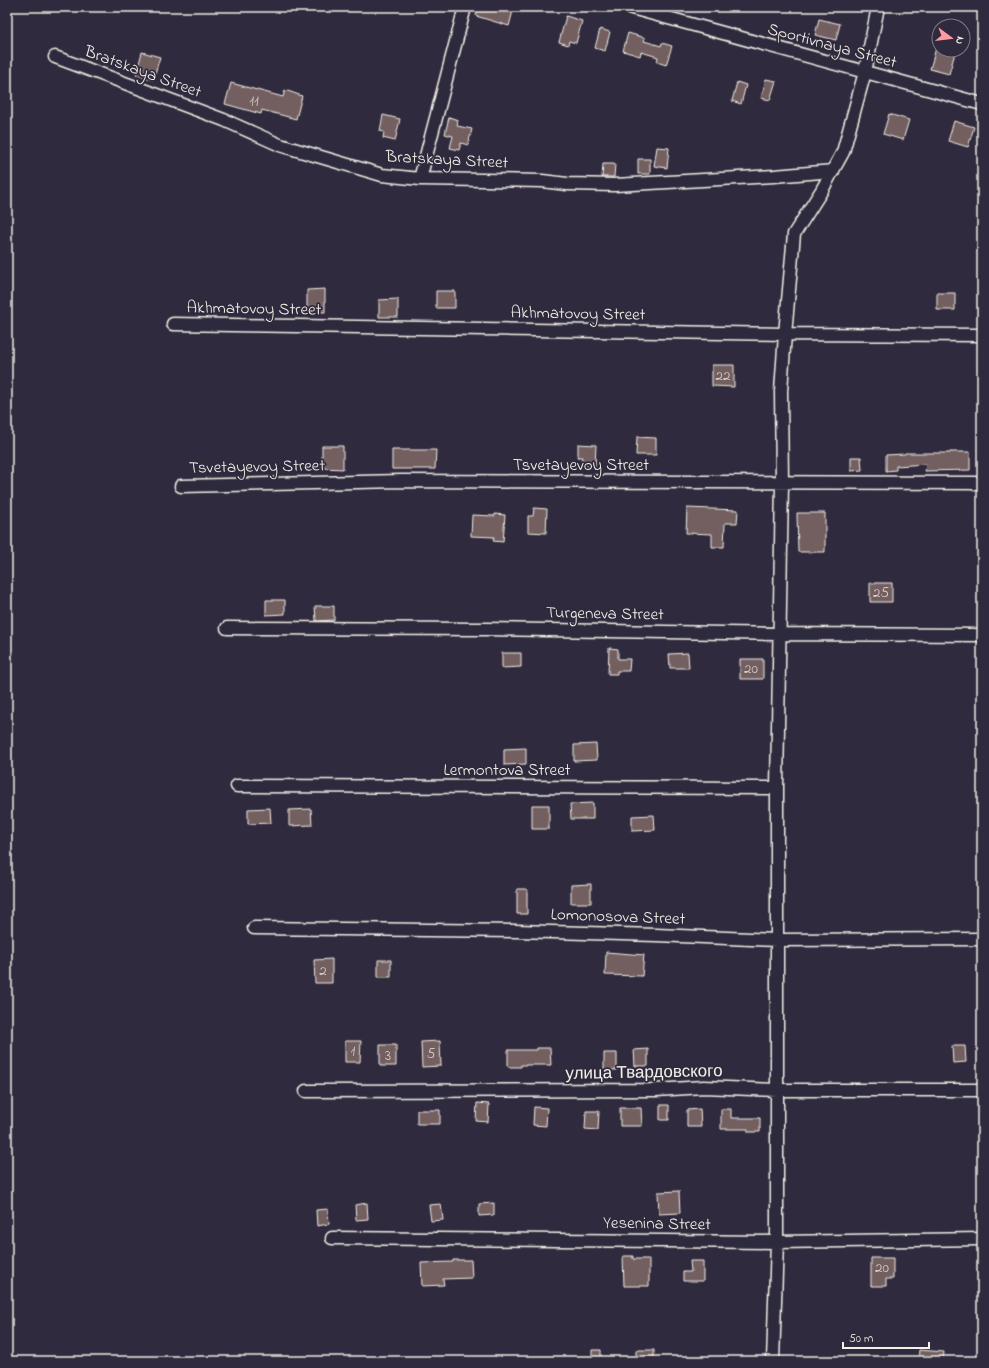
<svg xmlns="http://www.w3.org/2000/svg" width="989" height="1368" font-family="'Indie Flower',sans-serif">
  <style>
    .building { fill: #735e60; stroke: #f4f1e8 }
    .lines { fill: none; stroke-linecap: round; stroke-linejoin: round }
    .minor-casing { stroke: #f4f1e8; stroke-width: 15 }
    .minor { stroke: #2f2a3d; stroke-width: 12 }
    .labels { text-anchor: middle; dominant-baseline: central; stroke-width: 3.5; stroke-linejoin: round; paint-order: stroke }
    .number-label { font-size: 15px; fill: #d4ccc6 }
    .street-label { font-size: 17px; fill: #f4f1e8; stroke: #2f2a3d }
  </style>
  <rect width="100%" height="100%" fill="#2f2a3d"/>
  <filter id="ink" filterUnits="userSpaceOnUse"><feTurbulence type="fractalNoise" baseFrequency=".025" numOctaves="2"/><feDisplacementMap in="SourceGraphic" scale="8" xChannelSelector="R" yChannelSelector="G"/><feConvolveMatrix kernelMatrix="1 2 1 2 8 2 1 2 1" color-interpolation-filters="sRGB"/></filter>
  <g filter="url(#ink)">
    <path class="building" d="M478 7H514L509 26 476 16Z
      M566 16 582 21 576 43 569 41 568 45 559 42Z
      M819 19 840 24 836 40 815 35Z
      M600 29 610 32 605 51 595 48Z
      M628 33 645 38 644 41 661 46 662 43 672 46 666 65 657 62 658 57 641 52 640 56 623 51Z
      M936 48 939 49V50L955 53 949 74 930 69Z
      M142 52 160 57 153 80 136 75Z
      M766 79 776 81 770 100 761 98Z
      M737 82 746 85 741 104 732 101Z
      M231 83 283 97 285 90 302 96 296 119 262 110 261 114 225 104Z
      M889 114 909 120 903 140 883 134Z
      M383 115 400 119 395 141 383 138 384 132 380 131Z
      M449 117 458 120 457 126 472 129 468 145 461 143 459 150 450 148 453 136 445 134Z
      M954 121 974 127 968 147 948 141Z
      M657 147 669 148 667 168 654 166Z
      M638 159H650V174H638Z
      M603 164H615L614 177H602Z
      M325 289V312H307V290Z
      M436 291H455V308H436Z
      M937 293H955V310H937Z
      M398 299V317H379V300Z
      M712 365H734V387L712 386Z
      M637 437 656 438V455H636Z
      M578 444 596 445 595 467H581L582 457H578Z
      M322 446H343V469L322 468Z
      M392 450H436L435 469H392Z
      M950 452H970V470L925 471 926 464 896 466V470L886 471V455L905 454V453H950Z
      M851 457H861L862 470 851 471Z
      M534 508 547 509 546 533 528 532V516H533Z
      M687 508 738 510 737 523H725L724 547H712V534L686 533Z
      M797 513H825V552H798Z
      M495 514 505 515 503 542 493 541 494 537 471 536 472 515 495 516Z
      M870 583H892V602H870Z
      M266 600H285V614L266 615Z
      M315 606H334V620L316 621Z
      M609 648 618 649V659H630L629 671H617V674H608Z
      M502 653H521V667L502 668Z
      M688 653 689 668H670L669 654Z
      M740 659H763V679H740Z
      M596 744 597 760 574 761V745Z
      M526 748V764L504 765V749Z
      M593 803V819H571L570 804Z
      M532 805H549V829H532Z
      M270 808 271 823 248 824V809Z
      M311 809 312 825 289 826V810Z
      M654 815 655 830 632 831V816Z
      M591 884V903H571V885Z
      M517 889H527V914H517Z
      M606 952 644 955 642 976 605 975Z
      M332 959V983H315L314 960Z
      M378 960H391V977H378Z
      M345 1041H361L360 1062H345Z
      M440 1041 441 1066 422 1067 421 1042Z
      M380 1045H396V1066H380Z
      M952 1046H965L966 1062 953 1063Z
      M537 1048H550L551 1065H521V1067H508V1050H537Z
      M648 1049V1066H635L634 1050Z
      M604 1053H617V1070H604Z
      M477 1103 489 1104 488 1122 476 1121Z
      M660 1105H669V1120H660Z
      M534 1107 547 1108 546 1126 533 1125Z
      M620 1108H641L642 1126H620Z
      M700 1109 701 1127H687V1110Z
      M721 1109H731V1118H760V1132H748V1129H721Z
      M417 1110H440V1124H417Z
      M586 1111H599L598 1130 585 1129Z
      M679 1191 680 1213 659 1214 658 1192Z
      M367 1203 368 1219 356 1220 355 1205Z
      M494 1203V1215L479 1216V1204Z
      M441 1204 443 1220 431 1221 429 1205Z
      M328 1209 329 1224 317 1226 316 1210Z
      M623 1256H633V1259H649V1286H624Z
      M871 1258H893V1279H886V1286H871Z
      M453 1260H471L472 1278 443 1279 444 1285 422 1286 421 1263 453 1262Z
      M690 1261H703V1281H683V1272H691Z
      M592 1350H601V1361H592Z
      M636 1350H654V1361H636Z
      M919 1350 944 1352 943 1361H918Z"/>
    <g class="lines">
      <g class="minor-casing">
        <path id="minor" d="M628 7 982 104
          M55 57 224 120 280 145 382 175 420 179 542 181 567 184 615 185 774 176 833 171
          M420 179 465 7
          M173 324 785 334 982 335
          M181 486 401 481 982 483
          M227 628 485 629 779 634 982 635
          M237 786 777 788
          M254 928 516 931 656 935 777 940 982 939
          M306 1091 656 1090 704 1087 777 1090H982
          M332 1238 777 1242 982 1239
          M773 1361 777 1242V788L782 483 781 391 785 334 794 234 822 190 843 152 865 72 878 7"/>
      </g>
      <use href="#minor" class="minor"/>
    </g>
  </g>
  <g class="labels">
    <g class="number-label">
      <text x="254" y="101">11</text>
      <text x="723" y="376">22</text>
      <text x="881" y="593">25</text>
      <text x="751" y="669">20</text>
      <text x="323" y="971">2</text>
      <text x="353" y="1051">1</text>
      <text x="431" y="1054">5</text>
      <text x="388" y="1056">3</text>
      <text x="882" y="1268">20</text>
    </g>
    <g class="street-label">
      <text transform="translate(832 46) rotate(15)">Sportivnaya Street</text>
      <text transform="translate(143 72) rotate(20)">Bratskaya Street</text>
      <text transform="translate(447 160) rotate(3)">Bratskaya Street</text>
      <text transform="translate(254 309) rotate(1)">Akhmatovoy Street</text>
      <text transform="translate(578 314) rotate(1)">Akhmatovoy Street</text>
      <text x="581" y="465">Tsvetayevoy Street</text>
      <text transform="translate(257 467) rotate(-1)">Tsvetayevoy Street</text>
      <text transform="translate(605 614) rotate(1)">Turgeneva Street</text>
      <text x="507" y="770">Lermontova Street</text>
      <text transform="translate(618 917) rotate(2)">Lomonosova Street</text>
      <text transform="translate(644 1073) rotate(-1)">улица Твардовского</text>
      <text transform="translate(657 1224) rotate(1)">Yesenina Street</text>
    </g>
  </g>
  <rect width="989" height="1368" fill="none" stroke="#2f2a3d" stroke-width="24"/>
  <rect x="12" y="12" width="965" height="1344" fill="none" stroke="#f4f1e8" stroke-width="1.5" filter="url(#ink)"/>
  <g transform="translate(951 38) rotate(105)"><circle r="19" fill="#2f2a3d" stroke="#7e7a81"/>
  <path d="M0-3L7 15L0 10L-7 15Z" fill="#ff9aa2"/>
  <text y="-6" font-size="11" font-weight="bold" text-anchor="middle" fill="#f4f1e8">N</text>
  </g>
  <path d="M843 1342v6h86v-6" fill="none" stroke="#f4f1e8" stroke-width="2"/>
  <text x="849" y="1342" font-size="12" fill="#f4f1e8" stroke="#2f2a3d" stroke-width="3" paint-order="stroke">50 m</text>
</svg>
